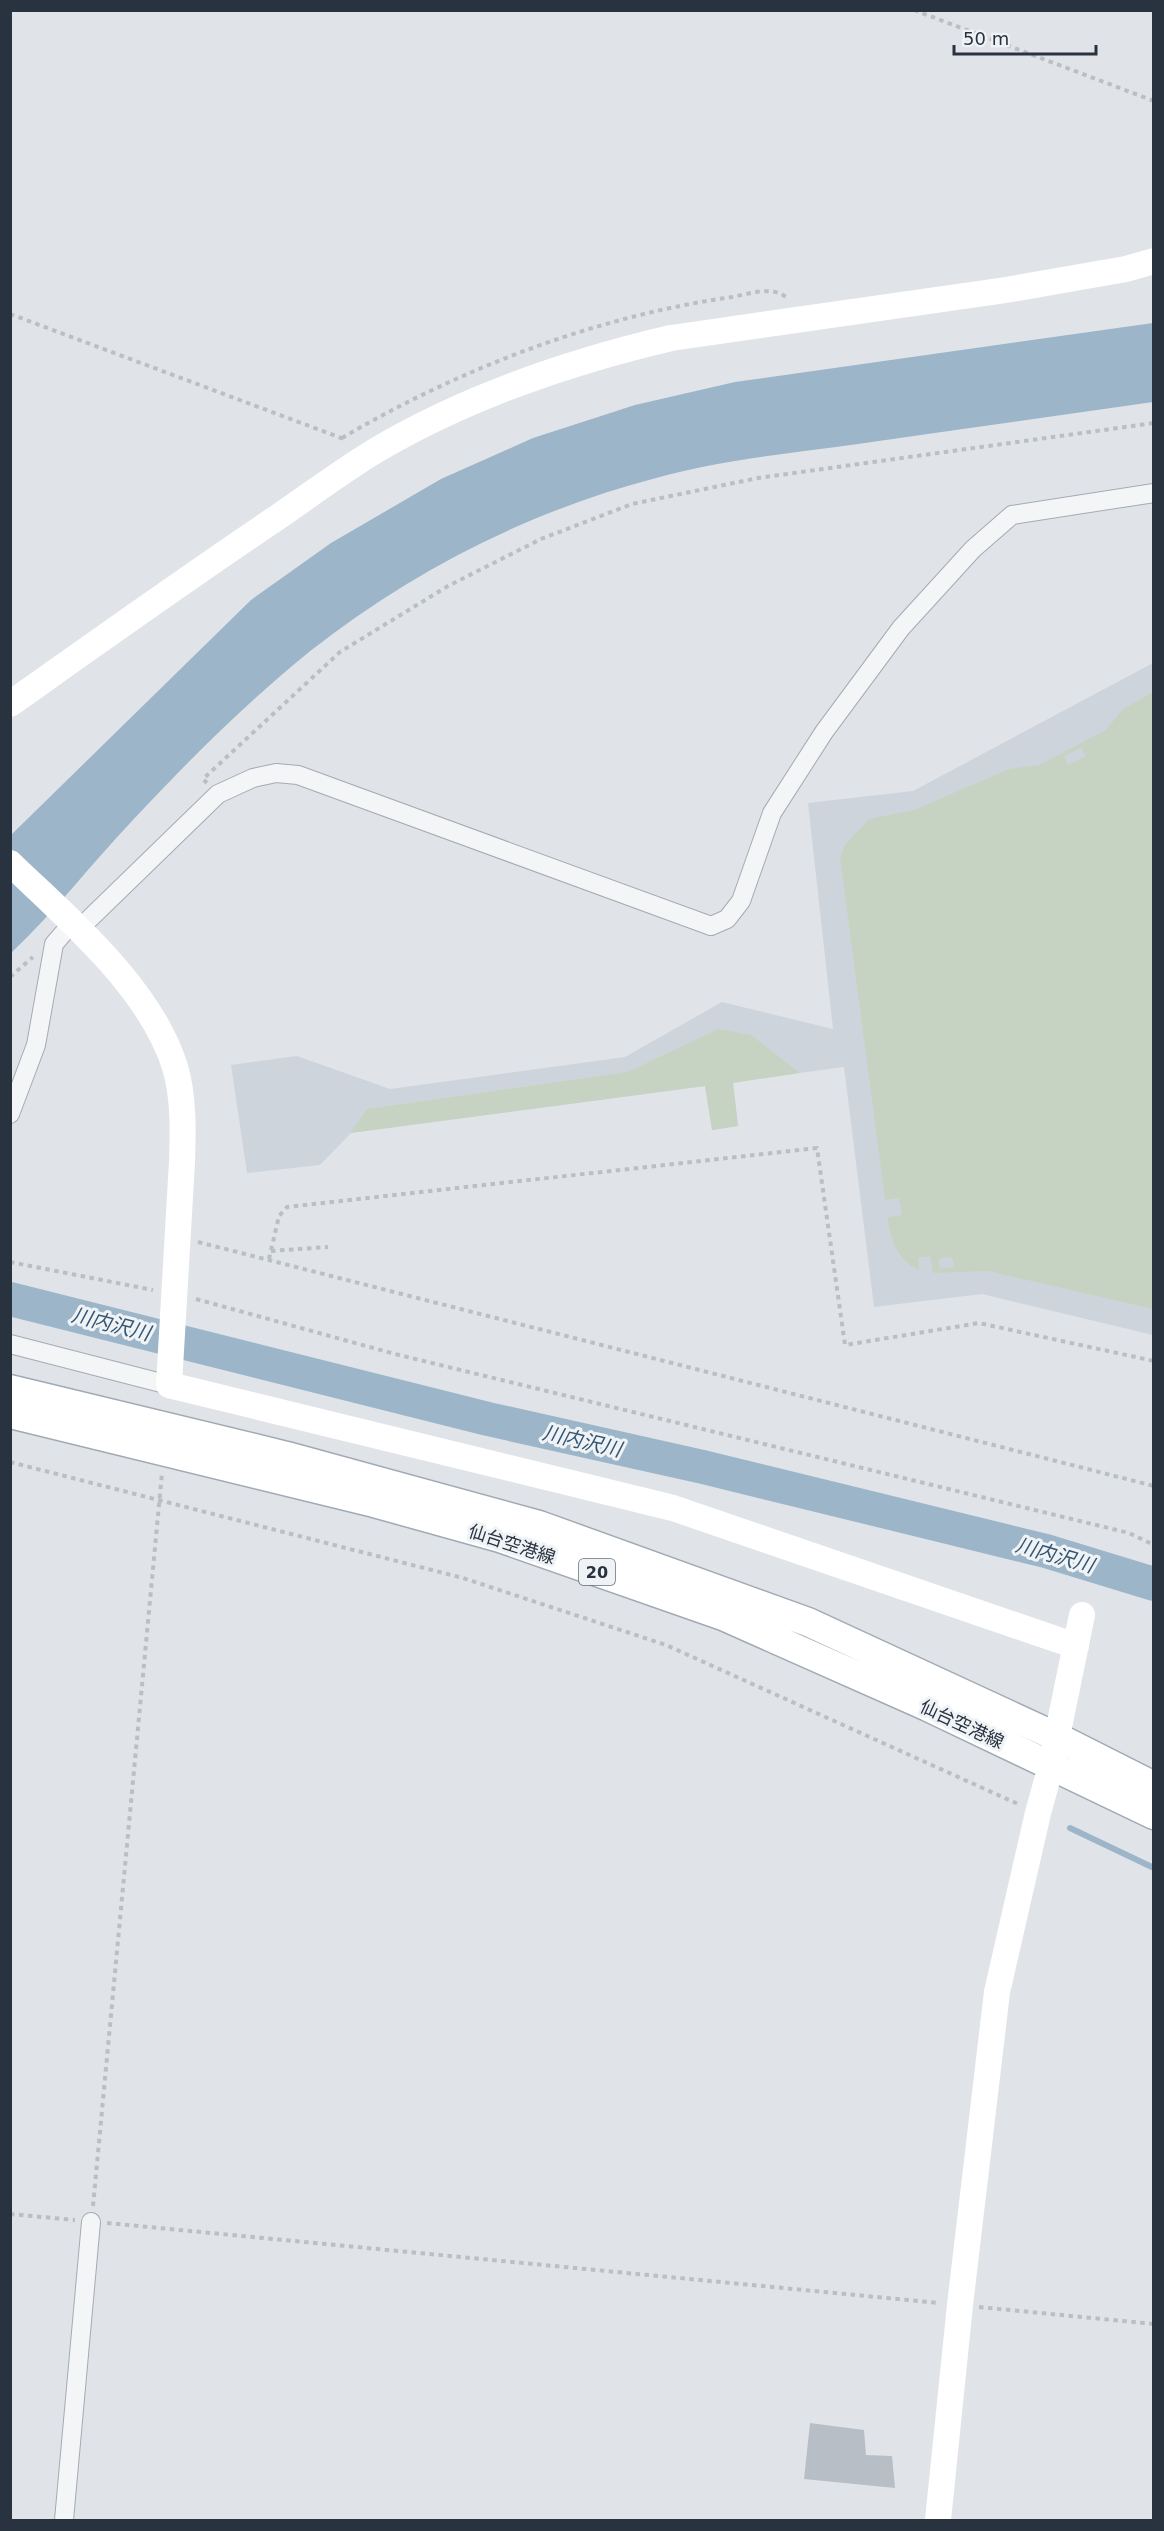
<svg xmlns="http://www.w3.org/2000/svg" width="1164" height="2531" font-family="'DejaVu Sans','Noto Sans JP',sans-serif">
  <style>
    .built { fill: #ced4db }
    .green { fill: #c7d3c2; fill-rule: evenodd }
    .water { fill: #9cb5c8 }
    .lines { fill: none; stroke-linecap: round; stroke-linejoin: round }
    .stream { stroke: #9cb5c8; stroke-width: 6 }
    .river { stroke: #9cb5c8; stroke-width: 34 }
    .building { fill: #b8bec6 }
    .street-casing { stroke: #a5abb3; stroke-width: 20 }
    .primary-casing { stroke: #a0aab4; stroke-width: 31 }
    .path { stroke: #babfc4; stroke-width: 4; stroke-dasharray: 4.5 4.5; stroke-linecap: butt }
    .street { stroke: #f3f5f7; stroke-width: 18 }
    .secondary { stroke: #fff; stroke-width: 26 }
    .primary { stroke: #fff; stroke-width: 28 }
    .labels { text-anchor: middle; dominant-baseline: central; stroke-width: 6; stroke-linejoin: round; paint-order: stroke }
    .shield { fill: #f0f3f6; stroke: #656d77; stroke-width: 1.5 }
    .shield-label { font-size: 16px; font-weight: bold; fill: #293340 }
    .street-label { font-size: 18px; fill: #293340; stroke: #f0f3f6 }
    .water-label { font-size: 20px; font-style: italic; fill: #345673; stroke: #f0f3f6 }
  </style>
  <rect width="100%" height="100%" fill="#e0e4e9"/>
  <path class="built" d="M1153 663V1335L982 1294 874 1307 844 1067 733 1082 738 1126 712 1130 705 1086 351 1133 320 1165 247 1173 231 1065 297 1056 390 1089 625 1057 722 1002 833 1029 808 803 913 791Z"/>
  <path class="green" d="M1153 692V1309L988 1271 933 1273 930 1256 918 1258 919 1270C899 1262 891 1241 888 1221V1217L902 1215 899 1198 885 1200 840 857 845 845 869 819 914 810 1009 769 1039 765 1106 730 1122 710ZM1081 748 1086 756 1068 765 1064 756ZM952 1257 954 1267 940 1269 938 1259Z
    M718 1029 751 1035 800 1073 733 1083 738 1126 712 1130 705 1086 350 1133 367 1109 628 1072Z"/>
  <path class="water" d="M1153 323V402C1055 416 957 430 858 444 791 453 722 460 656 478 530 511 411 571 309 652 246 703 187 762 132 821 91 864 54 913 11 953V835L251 600 331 543 441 479 533 438 635 405 735 382Z"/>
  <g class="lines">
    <path class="stream" d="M1070 1828 1154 1868"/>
    <path class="river" d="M10 1299 488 1419 703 1467 1046 1551 1154 1584"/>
  </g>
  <path class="building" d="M810 2423 864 2430 866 2455 892 2456 895 2488 804 2479Z"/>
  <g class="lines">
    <g class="street-casing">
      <path id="street" d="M79 929 218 794 253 778 276 773 298 775 711 926 727 919 741 901 772 813 824 732 901 628 973 549 1012 515 1154 493
        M10 1114 36 1045 54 944 72 923
        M10 1344 169 1385
        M64 2520 91 2222"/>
    </g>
    <g class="primary-casing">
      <path id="primary" d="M10 1389 287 1456 539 1525 808 1622 1057 1737 1154 1786
        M10 1414 374 1503 500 1538 723 1616 928 1707 1154 1815"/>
    </g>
    <path class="path" d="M914 10 1154 101
      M10 314 344 439
      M342 438C459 369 597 316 732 297 748 294 777 284 788 300
      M207 783 203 779 340 652 448 586 541 539 632 504 758 478 1154 423
      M10 977 33 957
      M198 1242 1154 1486
      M271 1251 328 1247
      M269 1259 279 1216 287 1207 817 1148 845 1345 979 1323 1154 1361
      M10 1262 153 1290
      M196 1299 395 1354 1129 1533 1154 1545
      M10 1462 463 1578 666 1645 1018 1804
      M93 2206 162 1473
      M10 2214 75 2220
      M107 2223 939 2303
      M979 2307 1154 2324"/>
    <use href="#street" class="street"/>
    <path class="secondary" d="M10 704C99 641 187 578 278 517 310 495 342 471 375 451 466 397 569 362 671 338L1006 290 1126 269 1154 261
      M10 863C69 920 150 987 175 1067 184 1097 183 1131 182 1162L169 1385 673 1508 1076 1646
      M938 2520 960 2305 997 1992 1038 1813 1051 1766 1082 1615"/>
    <use href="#primary" class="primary"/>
  </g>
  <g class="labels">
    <rect class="shield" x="579" y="1559" width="36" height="26" rx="4.5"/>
    <g class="shield-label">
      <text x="597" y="1572">20</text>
    </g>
    <g class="street-label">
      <text transform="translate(512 1544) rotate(18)">仙台空港線</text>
      <text transform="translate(962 1724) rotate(25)">仙台空港線</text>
    </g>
    <g class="water-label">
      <text transform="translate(111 1324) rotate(14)">川内沢川</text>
      <text transform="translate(582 1441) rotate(13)">川内沢川</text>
      <text transform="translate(1055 1555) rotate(16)">川内沢川</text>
    </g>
  </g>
  <rect width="1164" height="2531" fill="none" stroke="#293340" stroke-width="24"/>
  <path d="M954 45v9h142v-9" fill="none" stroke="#293340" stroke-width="3"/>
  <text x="963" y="45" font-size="18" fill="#293340" stroke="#f0f3f6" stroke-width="4.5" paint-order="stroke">50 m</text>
</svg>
